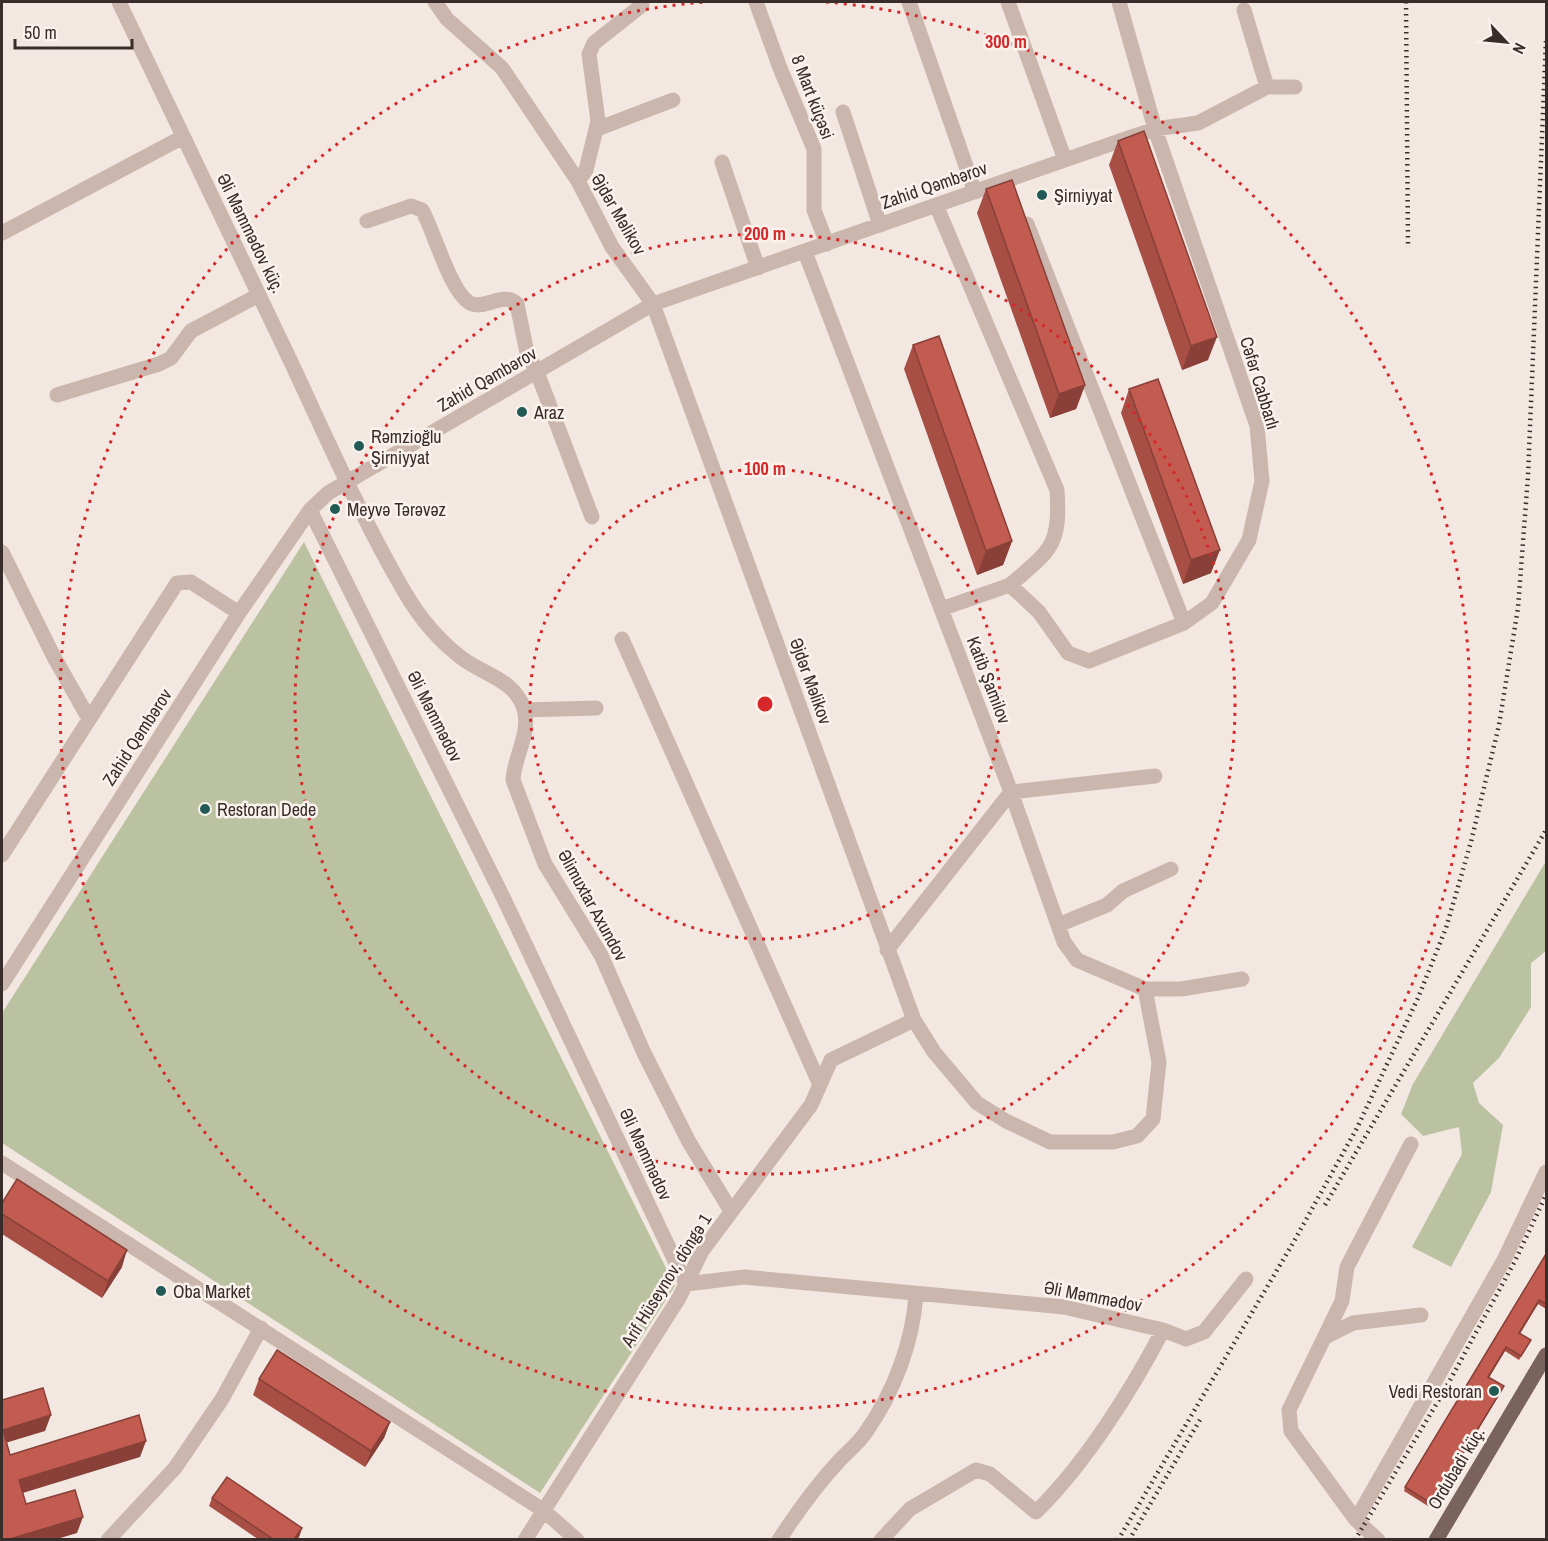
<svg xmlns="http://www.w3.org/2000/svg" width="1548" height="1541" font-family="'Archivo Narrow',sans-serif">
  <style>
    .green { fill: #bbc2a1 }
    .lines { fill: none; stroke-linecap: round; stroke-linejoin: round }
    .minor { stroke: #cbb6ad; stroke-width: 15 }
    .major { stroke: #7a625d; stroke-width: 15 }
    .rail { stroke: #392d2b; stroke-width: 4.5; stroke-dasharray: 1.5 4.5; stroke-linecap: butt }
    .wall { fill: #a74e45 }
    .shaded-wall { fill: #884038 }
    .building { fill: #c25b50; stroke: #884038; stroke-width: 1.5 }
    .ring { fill: none; stroke: #d62828; stroke-width: 3; stroke-dasharray: 3 6 }
    .poi-dot { fill: #225a55; stroke: #faf2ed; stroke-width: 2 }
    .labels { text-anchor: middle; dominant-baseline: central; stroke-width: 5; stroke-linejoin: round; paint-order: stroke }
    .street-label { font-size: 18px; fill: #392d2b; stroke: #faf2ed }
    .poi-label { font-size: 18px; fill: #392d2b; stroke: #faf2ed; text-anchor: start }
    .centre { fill: #d62828; stroke: #faf2ed; stroke-width: 3 }
    .ring-label { font-size: 18px; text-anchor: middle; font-weight: bold; fill: #d62828; stroke: #faf2ed; stroke-width: 5; stroke-linejoin: round; paint-order: stroke }
  </style>
  <rect width="100%" height="100%" fill="#f3e8e1"/>
  <path class="green" d="M304 542 675 1286 540 1493 2 1143V1013Z
    M1546 861V951L1531 963V1007L1499 1058 1473 1083 1479 1103 1503 1125 1491 1192 1451 1267 1412 1247 1462 1154 1459 1127 1423 1136 1401 1114 1413 1084Z"/>
  <g class="lines">
    <path class="minor" d="M119 2C176 122 234 242 291 362 327 439 361 517 404 591 419 617 439 641 463 659 485 675 515 680 524 709 531 733 514 757 513 780L545 864 601 955 644 1053 689 1142 731 1211
      M435 2 447 19 502 68 578 181 612 247 653 304 914 1020 934 1052 977 1103 1006 1121 1050 1142H1113L1137 1136 1153 1119 1159 1062 1145 989
      M756 2 780 68 814 149V210L827 244
      M909 2 975 192
      M1008 2 1065 160
      M1244 10 1267 87
      M843 112 880 225
      M597 129 673 100
      M722 162 758 268
      M578 181 586 170 598 121 589 54 594 43 642 5
      M936 205 1057 490C1061 547 1050 550 1010 585
      M367 221 411 206 422 210C434 230 451 296 472 304 487 309 503 291 517 304L527 353 537 372 592 517
      M1027 224 1184 623
      M2 233 183 137
      M805 252 1011 792 1064 942 1077 960 1145 989H1181L1242 979
      M57 395 159 364 171 358 191 331 259 295
      M310 510 503 897 686 1284 744 1277 1064 1307 1163 1330 1186 1339 1204 1332 1246 1279
      M2 552 54 657 88 717
      M941 609 1010 585 1039 612 1068 653 1089 661 1184 623 1212 603 1249 540 1262 481 1257 426 1155 129 1119 2
      M622 639 820 1085
      M524 710 596 708
      M2 855 177 583 191 582 239 613
      M1058 925 1107 905 1123 891 1171 869
      M887 950 1011 792 1155 776
      M2 984 239 613 310 510 328 493 653 304 1128 138 1155 129 1198 123 1267 87H1295
      M2 1163 543 1510 577 1540
      M1327 1336 1353 1323 1421 1315
      M1356 1520 1504 1260 1546 1172
      M108 1540 175 1468 222 1399 261 1328
      M525 1540 679 1298 702 1251 811 1105 831 1060 914 1020
      M779 1540C797 1512 816 1486 838 1462 847 1452 859 1443 866 1432 894 1392 913 1342 916 1294
      M881 1540 910 1509 976 1470 990 1474 1036 1512C1085 1464 1131 1391 1163 1330
      M1378 1540 1356 1520 1291 1431 1289 1410 1342 1301 1347 1267 1411 1144"/>
    <path class="major" d="M1436 1540 1546 1355"/>
    <path class="rail" d="M1406 2 1408 244
      M1325 1205 1546 830
      M1118 1540 1293 1243 1357 1128 1418 998 1446 928 1471 842 1499 725 1518 608 1528 476 1546 39
      M1129 1540 1201 1418
      M1355 1540 1443 1393 1515 1261 1546 1195"/>
  </g>
  <path class="wall" d="M1118 141 1208 360 1182 370 1109 165Z
    M986 189 1085 385 1076 409 1050 418 977 213Z
    M913 345 1012 541 1003 565 977 575 904 369Z
    M1129 389 1211 573 1183 584 1121 413Z
    M2 1203 122 1267 102 1298 2 1234Z
    M1546 1254V1309L1538 1304 1520 1334 1529 1344 1519 1360 1505 1351 1489 1377 1504 1386 1502 1390 1431 1508 1404 1491 1405 1487Z
    M259 1379 390 1422 384 1438 365 1467 253 1395Z
    M212 1498 302 1528 299 1537 297 1539H258L209 1506Z"/>
  <path class="shaded-wall" d="M1217 337 1208 360 1182 370 1191 346Z
    M1085 385 1076 409 1050 418 1059 394Z
    M1012 541 1003 565 977 575 986 551Z
    M1220 550 1211 573 1183 584 1191 560Z
    M127 1250 122 1267 102 1298 108 1281Z
    M1539 1300 1538 1304 1517 1337 1519 1333Z
    M1506 1347 1505 1351 1487 1381 1488 1377Z
    M1504 1386 1502 1390 1431 1508 1432 1504Z
    M51 1415 45 1431 2 1444 3 1430Z
    M390 1422 384 1438 365 1467 371 1451Z
    M146 1441 140 1457 13 1496 19 1480Z
    M83 1517 77 1533 57 1539H10Z
    M302 1528 299 1537 297 1539H294Z"/>
  <path class="building" d="M1144 131 1217 337 1191 346 1118 141Z
    M1012 180 1085 385 1059 394 986 189Z
    M939 336 1012 541 986 551 913 345Z
    M1158 379 1220 550 1191 560 1129 389Z
    M17 1179 127 1250 108 1281 2 1214V1203Z
    M1546 1254V1304L1539 1300 1519 1333 1531 1340 1521 1356 1506 1347 1488 1377 1504 1386 1432 1504 1405 1487Z
    M277 1350 390 1422 371 1451 259 1379Z
    M43 1388 51 1415 3 1430 10 1455 139 1415 146 1441 19 1480 26 1504 75 1490 83 1517 10 1539H2V1400Z
    M227 1477 302 1528 294 1539H273L212 1498Z"/>
  <g class="ring">
    <circle cx="765" cy="704" r="235"/>
    <circle cx="765" cy="704" r="470"/>
    <path d="M826 2A705 705 0 1 1 704 2"/>
  </g>
  <g class="poi-dot">
    <circle cx="1042" cy="195" r="6"/>
    <circle cx="522" cy="412" r="6"/>
    <circle cx="359" cy="446" r="6"/>
    <circle cx="335" cy="509" r="6"/>
    <circle cx="205" cy="809" r="6"/>
    <circle cx="161" cy="1291" r="6"/>
    <circle cx="1494" cy="1391" r="6"/>
  </g>
  <g class="labels">
    <g class="street-label">
      <text transform="translate(813 97) rotate(69)">8 Mart küçəsi</text>
      <text transform="translate(934 185) rotate(-19)">Zahid Qəmbərov</text>
      <text transform="translate(619 214) rotate(60)">Əjdər Məlikov</text>
      <text transform="translate(251 233) rotate(64)">Əli Məmmədov küç.</text>
      <text transform="translate(487 379) rotate(-30)">Zahid Qəmbərov</text>
      <text transform="translate(1260 383) rotate(73)">Cəfər Cabbarlı</text>
      <text transform="translate(989 680) rotate(69)">Katib Şamilov</text>
      <text transform="translate(811 681) rotate(70)">Əjdər Məlikov</text>
      <text transform="translate(435 716) rotate(63)">Əli Məmmədov</text>
      <text transform="translate(137 737) rotate(-57)">Zahid Qəmbərov</text>
      <text transform="translate(593 905) rotate(61)">Əlimuxtar Axundov</text>
      <text transform="translate(646 1154) rotate(65)">Əli Məmmədov</text>
      <text transform="translate(666 1280) rotate(-58)">Arif Hüseynov, döngə 1</text>
      <text transform="translate(1093 1296) rotate(11)">Əli Məmmədov</text>
      <text transform="translate(1456 1468) rotate(-59)">Ordubadi küç.</text>
    </g>
    <g class="poi-label">
      <text x="1054" y="195">Şirniyyat</text>
      <text x="534" y="412">Araz</text>
      <text x="371" y="436">Rəmzioğlu<tspan x="371" dy="21">Şirniyyat</tspan></text>
      <text x="347" y="509">Meyvə Tərəvəz</text>
      <text x="217" y="809">Restoran Dede</text>
      <text x="173" y="1291">Oba Market</text>
      <text x="1482" y="1391" text-anchor="end">Vedi Restoran</text>
    </g>
  </g>
  <circle cx="765" cy="704" r="9" class="centre"/>
  <g class="ring-label">
    <text x="1006" y="48">300 m</text>
    <text x="765" y="240">200 m</text>
    <text x="765" y="475">100 m</text>
  </g>
  <rect width="1548" height="1541" fill="none" stroke="#392d2b" stroke-width="6"/>
  <g transform="translate(1506 42) rotate(116)" stroke="#faf2ed" stroke-width="4.5" paint-order="stroke">
  <path d="M0-4.5L10 22L0 15L-10 22Z" fill="#392d2b"/>
  <text y="-9" font-size="16" font-weight="bold" text-anchor="middle" fill="#392d2b">N</text>
  </g>
  <path d="M15 39v9h117v-9" fill="none" stroke="#392d2b" stroke-width="3"/>
  <text x="24" y="39" font-size="18" fill="#392d2b" stroke="#faf2ed" stroke-width="4.5" paint-order="stroke">50 m</text>
</svg>
